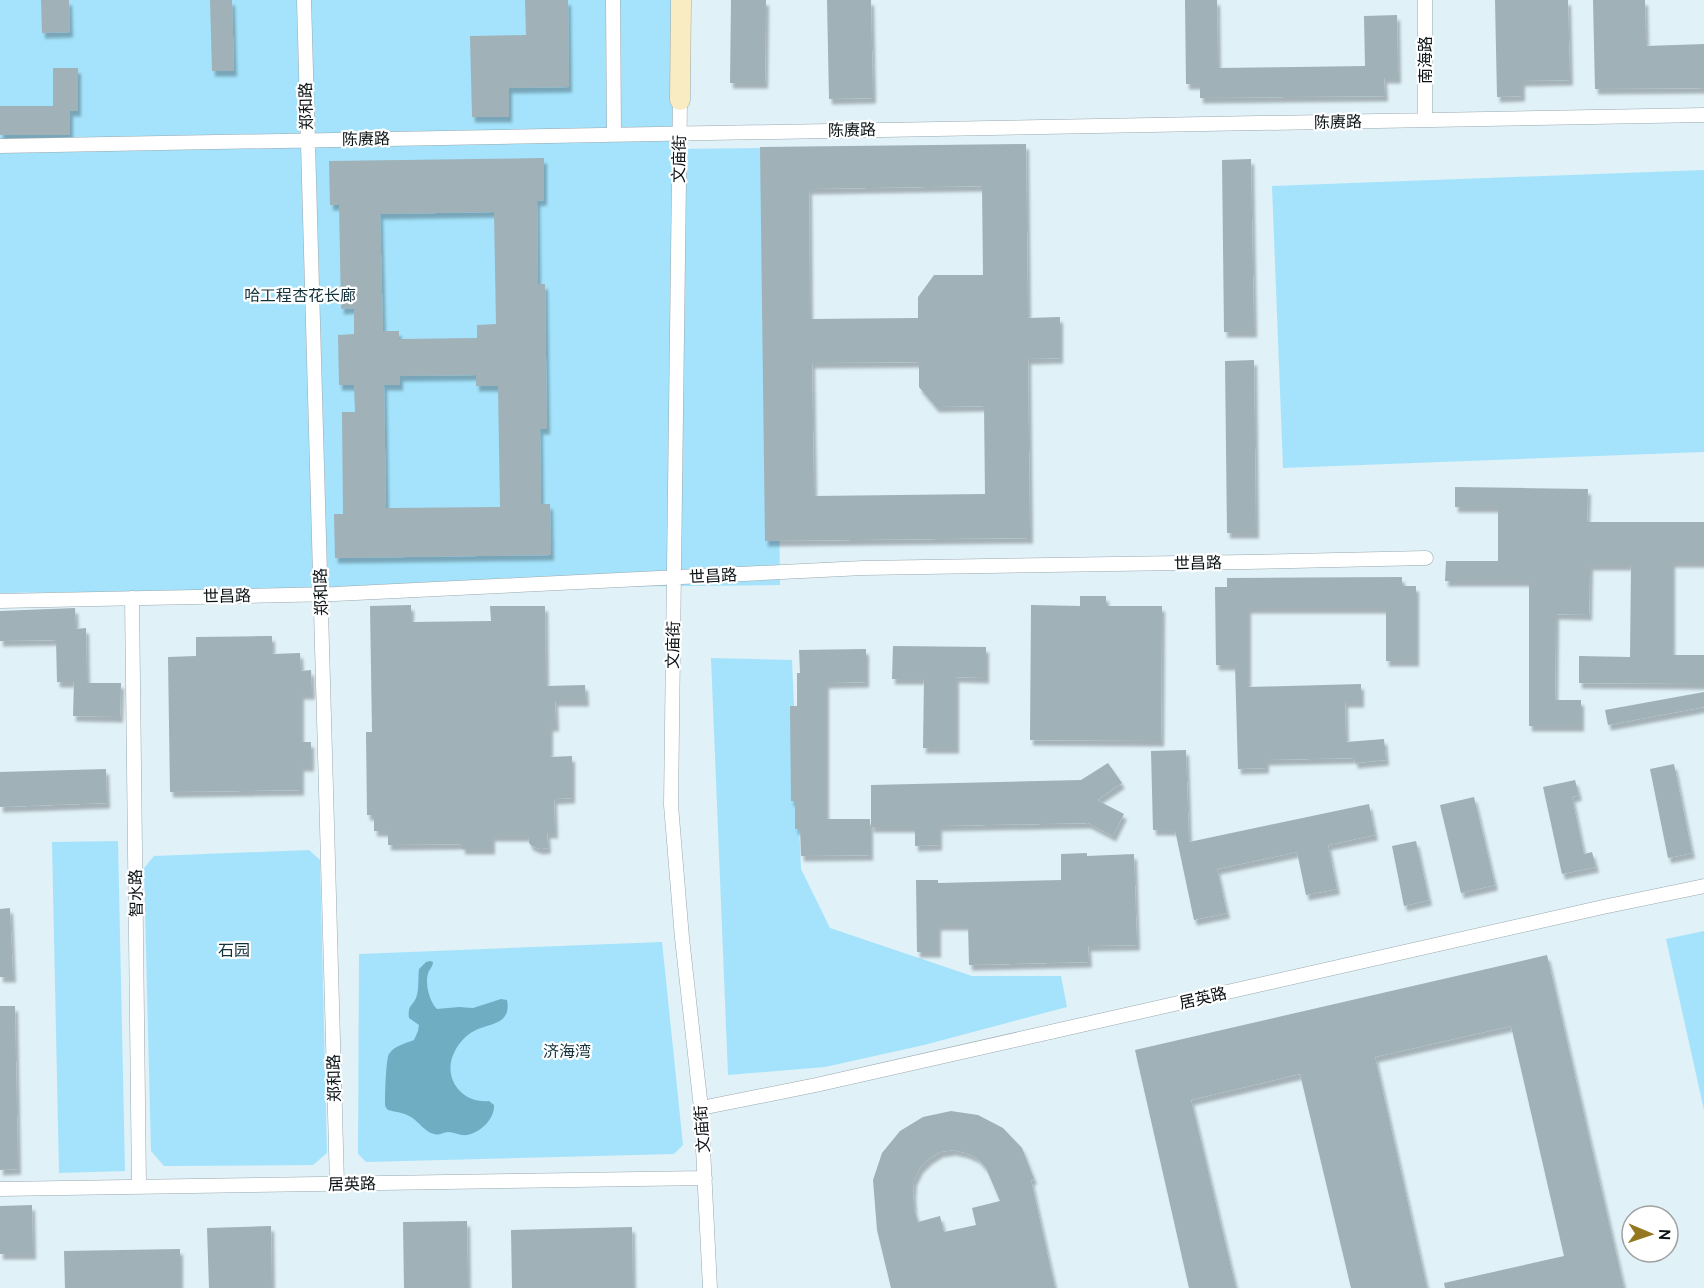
<svg xmlns="http://www.w3.org/2000/svg" width="1704" height="1288" font-family="Cabin,'Noto Sans SC',sans-serif">
  <style>
    .green { fill: #a4e3fb }
    .water { fill: #6fadc3 }
    .building { fill: #a1b1b8; fill-rule: evenodd; filter: url(#shadow) }
    .lines { fill: none; stroke-linecap: round; stroke-linejoin: round }
    .minor-casing { stroke: #99a9af; stroke-width: 15 }
    .secondary-casing { stroke: #99a9af; stroke-width: 21 }
    .minor { stroke: #fff; stroke-width: 14 }
    .secondary { stroke: #f9ecc3; stroke-width: 20 }
    .labels { text-anchor: middle; dominant-baseline: central; stroke-width: 4.5; stroke-linejoin: round; paint-order: stroke }
    .street-label { font-size: 16px; fill: #0d1315; stroke: #fff }
    .park-label { font-size: 16px; fill: #12313b; stroke: #fff }
  </style>
  <defs>
    <filter id="shadow"><feDropShadow dx="3" dy="5.5" stdDeviation="1.5" flood-color="#0004"/></filter>
  </defs>
  <rect width="100%" height="100%" fill="#e0f1f8"/>
  <path class="green" d="M0 0H672L673 149 775 148 780 585 0 593Z
    M1704 170V452L1283 468 1272 186Z
    M711 658 792 660 801 869 830 928 972 976H1061L1067 1007 924 1045 825 1067 728 1075Z
    M118 841 125 1171 59 1173 52 842Z
    M309 850 320 860 327 1153 313 1165 164 1166 151 1151 144 868 154 856Z
    M1704 931V1110L1666 939Z
    M662 942 683 1145 674 1154 366 1162 358 1154 359 954Z"/>
  <path class="water" d="M430 961 433 962C433 965 431 968 429 971 424 981 429 1001 437 1009L459 1007 473 1008 501 999 507 1000C512 1025 489 1023 474 1031 467 1034 458 1044 455 1051 441 1076 461 1104 489 1101L494 1105C495 1119 480 1133 467 1135 460 1136 454 1132 448 1132 443 1132 440 1136 434 1134 425 1132 419 1122 411 1117 405 1113 396 1112 388 1110 385 1106 385 1107 385 1102 385 1095 386 1058 389 1054 394 1046 406 1043 414 1040L418 1031 419 1025 409 1018C407 1004 414 1006 417 995 419 987 418 977 419 969L426 962Z"/>
  <path class="building" d="M41 0H69L70 32 42 33Z
    M210 0H232L234 71H212Z
    M525 0H568L569 87 509 88V117H472L470 36 526 35Z
    M731 0H766L765 83H730Z
    M827 0H871L873 98 829 99Z
    M1185 0H1217L1218 68 1365 66 1364 16 1397 15 1398 78H1384L1385 96 1200 98V84H1186Z
    M1495 0H1568L1570 80 1522 81V96L1497 97Z
    M1593 0H1645L1646 46 1704 44V88L1595 89Z
    M53 68H78V111H70V135H0V106H53Z
    M1026 144 1028 318 1060 317V358L1028 359 1030 538 765 541 760 147ZM982 186 983 275H934L918 297V318L810 319 809 189ZM919 362V387L936 407 984 406 985 494 814 496 812 363Z
    M544 158V200L537 201 538 284H545L547 429H540L541 504H550L551 555 335 558 334 514H343L342 412H355L354 385H339L338 335 354 334V308L341 309 339 205H330L329 161ZM494 212 496 324 477 325V338L399 339V331H383L380 214ZM476 375V386H498L500 507 386 508 384 385H400V376Z
    M1251 159 1254 332H1224L1222 160Z
    M1254 360 1256 533H1227L1225 361Z
    M1455 487 1588 489 1587 522H1704V562H1672V655H1704V684L1579 683V656L1630 657 1631 565H1590L1589 615 1556 614 1555 700H1581V726H1529V581H1445L1446 561H1498V507H1455Z
    M1402 577V586H1416V661H1386V608H1248V687L1361 684V702H1345L1346 742 1384 739 1386 760 1355 763 1354 758 1266 760V768L1238 769 1235 665H1216L1215 587H1227V578Z
    M1080 596H1106V606H1162L1161 741 1030 740 1031 605 1080 606Z
    M411 605V622L491 621 490 606H545L546 686 585 685 586 701H555L556 726H550V757L572 756V798L554 799 555 833H547L548 848 540 849 532 846 529 843 528 836H492V849H462V844L388 845V831H374V815H367L366 732H372L370 606Z
    M75 608 76 629 86 628 87 683H121L120 717 73 716 74 682H57L56 640 0 641V611Z
    M272 636V654L300 653 301 671 311 670 312 694H301V742H311V766H301V790L170 792 168 657 196 656V637Z
    M893 646 986 647V678L956 677V748H923L924 679H892Z
    M866 649V682L826 683V819H870V855L801 856 800 829H795V801H791L790 706H797V673H800L799 650Z
    M1704 692V707L1608 725 1605 710Z
    M1186 750 1189 842 1369 804 1375 835 1328 845 1337 889 1306 895 1297 852 1217 869 1227 913 1194 920 1175 830H1153L1151 751Z
    M1108 763 1122 783 1097 800 1124 814 1113 836 1088 823 939 826V845L915 846V827H871V785L1081 780Z
    M1674 764 1692 853 1668 858 1650 769Z
    M106 769 107 803 0 807V772Z
    M1575 780 1579 795 1572 797 1584 854 1592 852 1596 867 1562 874 1543 787Z
    M1474 797 1495 885 1461 893 1440 805Z
    M1416 841 1429 900 1404 906 1392 846Z
    M1087 853V856L1134 854 1137 945 1088 946 1089 962 969 965 968 925H938V952H917L916 880H938V883L1061 880V854Z
    M10 908 13 977H0V909Z
    M1547 955 1624 1288H1445L1444 1283 1564 1256 1511 1026 1375 1057 1427 1288H1351L1300 1074 1191 1100 1236 1288H1189L1135 1050Z
    M0 1006H15L18 1169 0 1170Z
    M951 1111 978 1115 1003 1128 1022 1148 1034 1179 1031 1180 1055 1288H891L877 1230 873 1180 882 1153 900 1131 923 1117ZM953 1150 966 1153 977 1158 986 1168 1000 1201 972 1208 976 1225 944 1232 940 1216 918 1222 914 1209 913 1193 914 1180 920 1168 929 1159 940 1152Z
    M32 1205 33 1254H0V1206Z
    M467 1221 468 1288H404L403 1222Z
    M271 1226 272 1288H209L207 1228Z
    M632 1227 633 1288H512L511 1230Z
    M180 1249V1288H65L64 1251Z"/>
  <g class="lines">
    <g class="minor-casing">
      <path id="minor" d="M304 0 337 1184
        M613 0 614 134
        M1425 0V120
        M680 100 671 805 682 938 701 1108 710 1288
        M0 146 1704 115
        M132 598 139 1187
        M0 601 335 594 863 568 1246 562 1426 558
        M701 1108 816 1085 1603 907 1704 886
        M0 1189 705 1178"/>
    </g>
    <g class="secondary-casing">
      <path id="secondary" d="M680 100 681 0"/>
    </g>
    <use href="#minor" class="minor"/>
    <use href="#secondary" class="secondary"/>
  </g>
  <g class="labels">
    <g class="street-label">
      <text transform="translate(1425 60) rotate(-90)">南海路</text>
      <text transform="translate(306 106) rotate(-91)">郑和路</text>
      <text transform="translate(1338 122) rotate(-1)">陈赓路</text>
      <text transform="translate(852 130) rotate(-1)">陈赓路</text>
      <text transform="translate(366 139) rotate(-1)">陈赓路</text>
      <text transform="translate(679 159) rotate(-89)">文庙街</text>
      <text transform="translate(1198 563) rotate(-1)">世昌路</text>
      <text transform="translate(713 576) rotate(-3)">世昌路</text>
      <text transform="translate(321 592) rotate(-92)">郑和路</text>
      <text transform="translate(227 596) rotate(-1)">世昌路</text>
      <text transform="translate(673 645) rotate(-89)">文庙街</text>
      <text transform="translate(136 893) rotate(-91)">智水路</text>
      <text transform="translate(1203 998) rotate(-13)">居英路</text>
      <text transform="translate(334 1078) rotate(-91)">郑和路</text>
      <text transform="translate(702 1129) rotate(-94)">文庙街</text>
      <text transform="translate(352 1184) rotate(-1)">居英路</text>
    </g>
    <g class="park-label">
      <text x="300" y="295">哈工程杏花长廊</text>
      <text x="234" y="950">石园</text>
      <text x="567" y="1051">济海湾</text>
    </g>
  </g>
  <g transform="translate(1650 1234) rotate(92)"><circle r="28" fill="#ffffff" stroke="#9ea1a1" stroke-width="1.5"/>
  <path d="M0-4.5L10 22L0 15L-10 22Z" fill="#94771e"/>
  <text y="-9" font-size="16" font-weight="bold" text-anchor="middle" fill="#0d1315">N</text>
  </g>
</svg>
